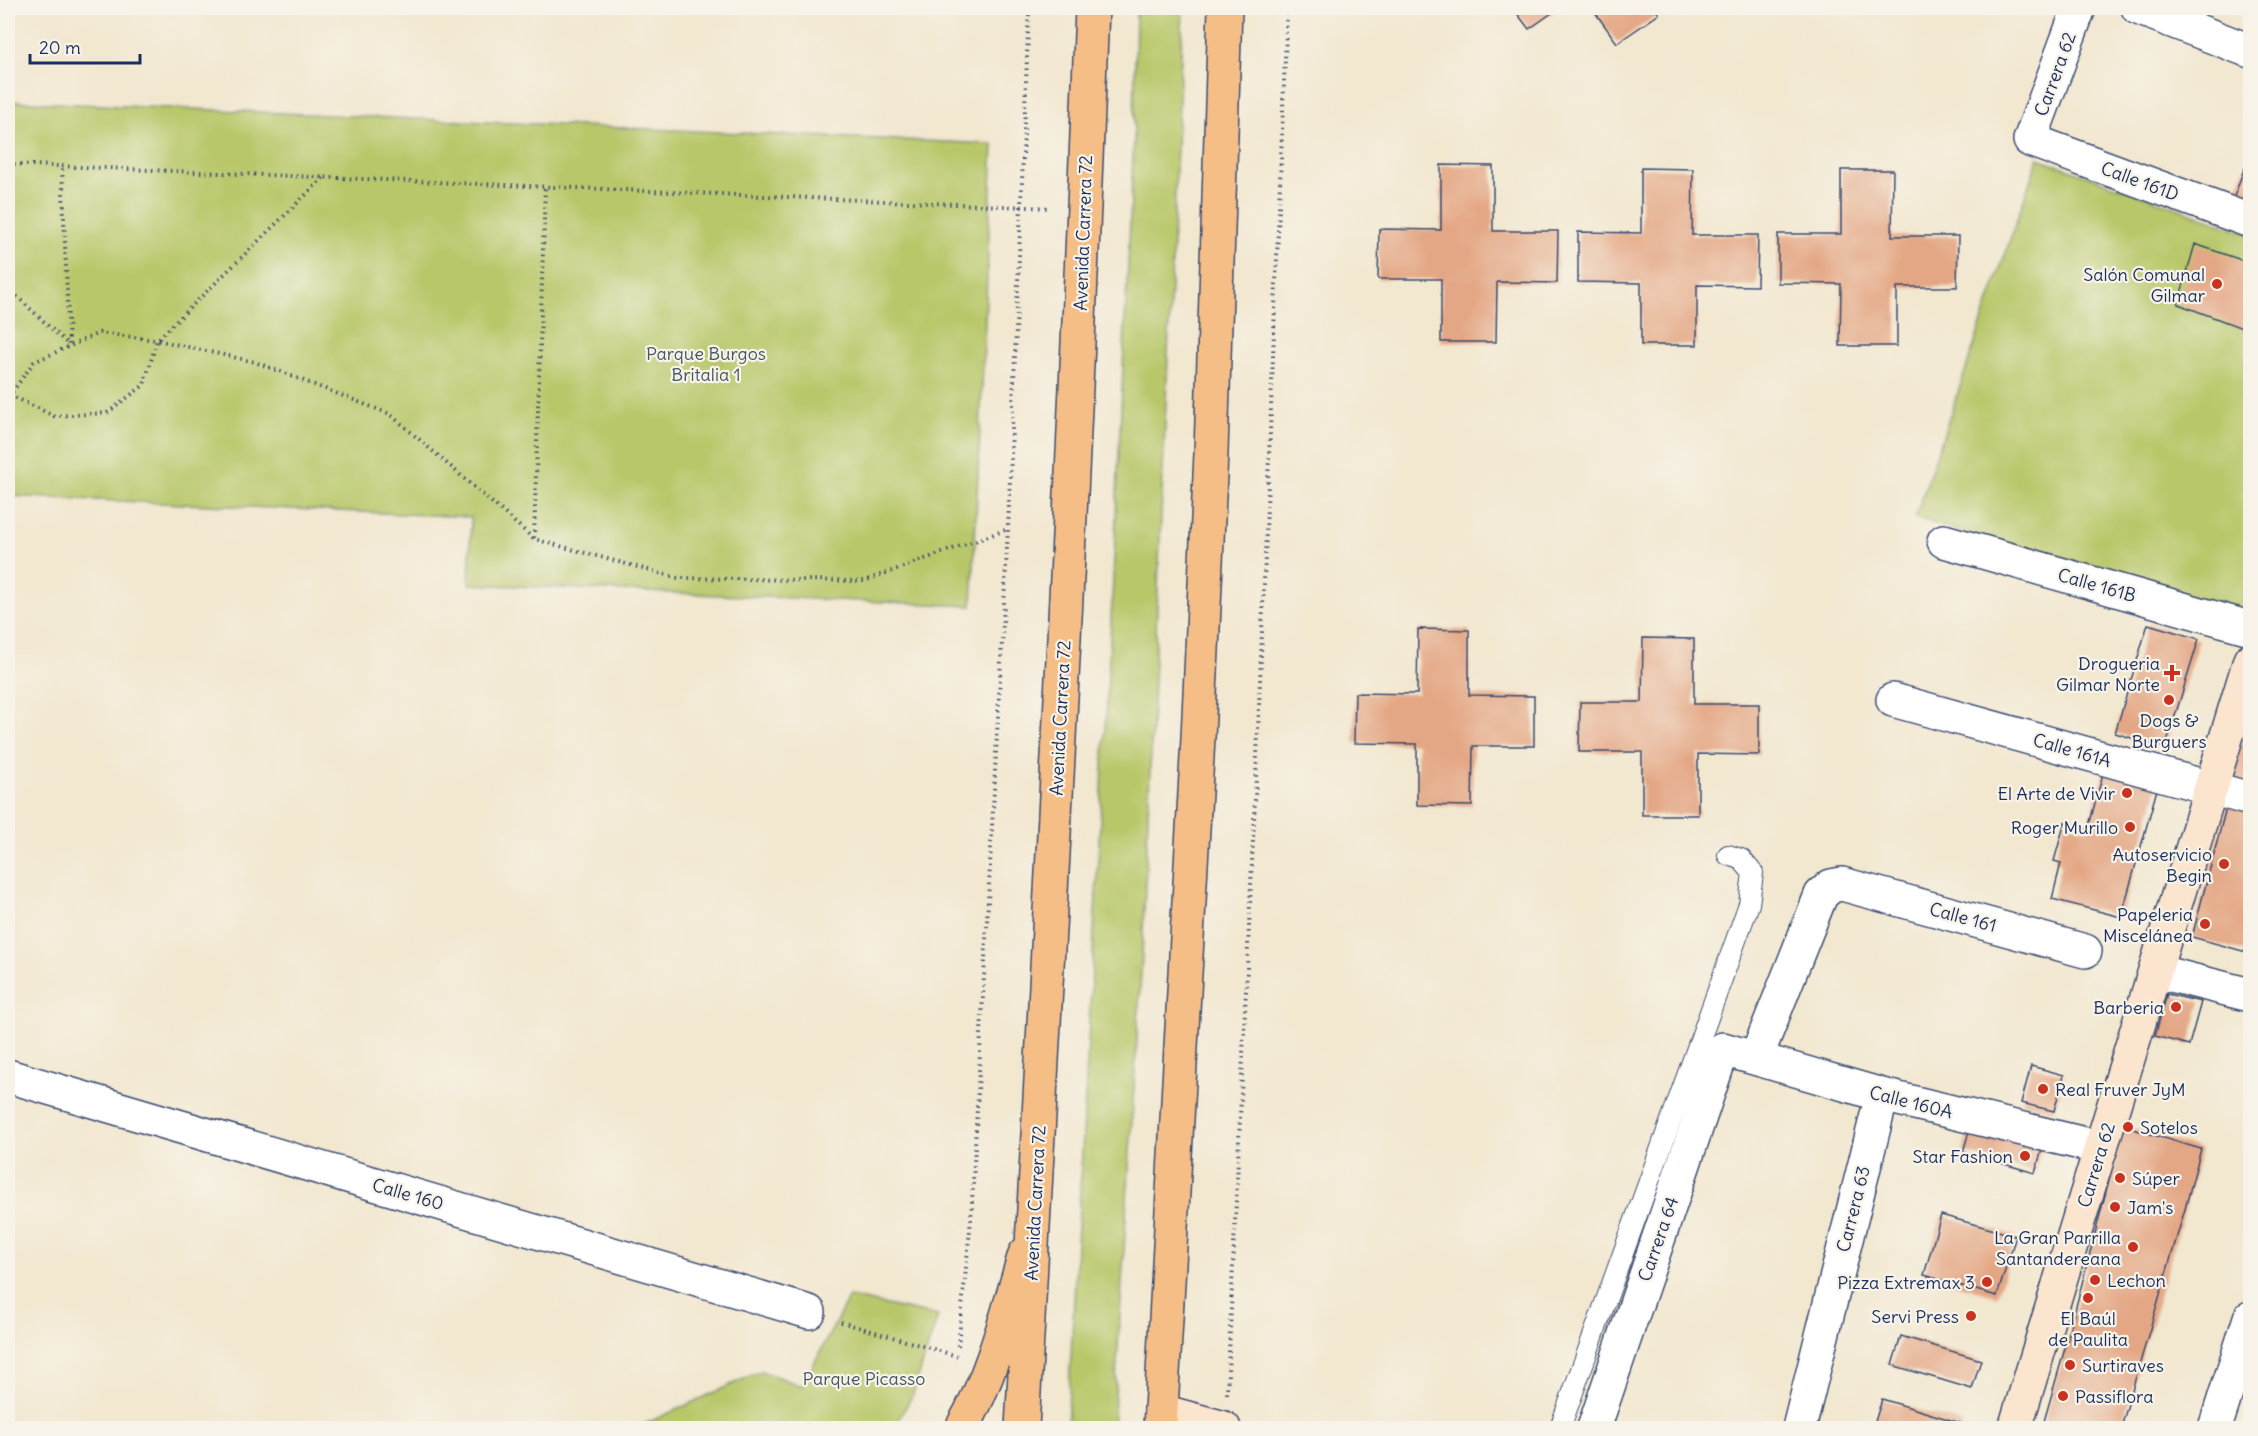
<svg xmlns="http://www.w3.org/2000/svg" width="2258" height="1436" font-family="Delius,sans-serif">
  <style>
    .green { fill: #b8c769; stroke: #6a7b64; stroke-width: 1.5 }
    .building { fill: #e4a785 }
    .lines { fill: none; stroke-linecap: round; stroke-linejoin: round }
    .lane-casing { stroke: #3b4b6f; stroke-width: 22 }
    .street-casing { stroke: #3b4b6f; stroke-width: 36 }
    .secondary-casing { stroke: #3b4b6f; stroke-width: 36 }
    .primary-casing { stroke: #3b4b6f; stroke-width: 36 }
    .highway-casing { stroke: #3b4b6f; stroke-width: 36 }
    .path { stroke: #3b4b6f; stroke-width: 4; stroke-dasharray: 1.5 4.5; stroke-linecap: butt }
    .lane { stroke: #fff; stroke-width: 20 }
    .street { stroke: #fff; stroke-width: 33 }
    .secondary { stroke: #fbe5cf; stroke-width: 33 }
    .primary { stroke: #f6be87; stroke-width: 33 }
    .highway { stroke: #f6be87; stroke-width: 33 }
    .poi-dot { fill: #c8321e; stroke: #f7f3e8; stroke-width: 2 }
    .labels { text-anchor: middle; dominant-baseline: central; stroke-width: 4.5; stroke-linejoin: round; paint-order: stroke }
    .street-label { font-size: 18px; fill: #1b2f5e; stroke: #f7f3e8 }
    .poi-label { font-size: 18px; fill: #1b2f5e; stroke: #f7f3e8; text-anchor: end }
    .park-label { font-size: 18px; fill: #425561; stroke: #f7f3e8 }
  </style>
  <rect width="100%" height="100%" fill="#f7f3e8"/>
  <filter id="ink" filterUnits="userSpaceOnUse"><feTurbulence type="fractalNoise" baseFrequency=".0167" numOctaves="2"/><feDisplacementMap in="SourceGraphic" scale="12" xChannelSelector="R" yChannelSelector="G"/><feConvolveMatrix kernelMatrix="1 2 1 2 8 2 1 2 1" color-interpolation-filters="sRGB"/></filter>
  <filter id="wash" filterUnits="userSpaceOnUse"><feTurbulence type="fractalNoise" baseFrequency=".008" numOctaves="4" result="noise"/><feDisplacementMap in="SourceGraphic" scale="24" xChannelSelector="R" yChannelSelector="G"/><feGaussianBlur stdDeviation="1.35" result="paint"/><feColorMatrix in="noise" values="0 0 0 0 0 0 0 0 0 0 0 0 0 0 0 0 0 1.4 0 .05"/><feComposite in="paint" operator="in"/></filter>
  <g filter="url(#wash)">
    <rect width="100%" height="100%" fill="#f2e7cf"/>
    <path class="green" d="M1136 8H1183L1142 956 1113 1428H1067L1111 621 1134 136Z
      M8 101 993 144 972 606 469 584 471 517 8 496Z
      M2038 158 2250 234V574L2239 612 1915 518Z
      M849 1297 938 1316 913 1394 894 1428H636L761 1371 802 1386Z"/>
    <g id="blocks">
      <path class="building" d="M1513 8H1559L1529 29Z
        M1592 8H1654L1659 14 1617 43Z
        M1441 165 1493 166V231H1558L1557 283 1497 282 1496 342H1441V279H1378L1379 229 1441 230Z
        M1641 168 1693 169 1692 235H1758L1757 286 1697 285V345H1641V283L1578 282V232L1641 233Z
        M2244 169 2250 171V211L2231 205Z
        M1841 170H1893L1892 236H1958L1957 287H1897V346H1840L1841 284 1778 283V234H1841Z
        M2195 244 2250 263V331L2178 304Z
        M2148 624 2199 639 2165 748 2115 733Z
        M1418 629 1469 630V695L1534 696V746H1473L1472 806 1417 805V744L1354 743 1355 693 1417 694Z
        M1643 638 1694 639V704H1759V755L1698 754V815H1642V752H1579L1580 702H1642Z
        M2250 711V785L2230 780Z
        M2104 770 2158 786 2121 917 2052 899 2061 863 2054 861 2065 822 2088 829Z
        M2227 804 2250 810V953L2192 937Z
        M2167 994 2201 1002 2189 1045 2155 1036Z
        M2031 1066 2064 1075 2054 1111 2021 1103Z
        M1973 1118 2045 1140 2035 1173 1963 1152Z
        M2123 1126 2201 1149 2185 1209 2121 1428H2042L2066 1345Z
        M1941 1215 2016 1236 1997 1296 1924 1275Z
        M1901 1336 1981 1360 1972 1389 1892 1365Z
        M1882 1399 1964 1424 1962 1428H1873Z"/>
    </g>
  </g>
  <g filter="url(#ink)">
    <use href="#blocks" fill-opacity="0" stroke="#3b4b6f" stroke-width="1.5"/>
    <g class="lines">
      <g class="lane-casing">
        <path id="lane" d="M1560 1428 1749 904 1753 873 1741 859 1728 855"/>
      </g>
      <g class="street-casing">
        <path id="street" d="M2079 8 2030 140 2250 221
          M2138 8 2250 51
          M1944 541 2250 628
          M1893 700 2250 799
          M2155 971 2250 995
          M1756 1058 1821 895 1831 886 1842 884 2085 951
          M8 1076 809 1312
          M1594 1428 1723 1049 1882 1095 2101 1148
          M1799 1428 1882 1095
          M2215 1428 2250 1318"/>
      </g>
      <g class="secondary-casing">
        <path id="secondary" d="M1161 1411 1224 1428
          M2015 1428 2250 660"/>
      </g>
      <g class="primary-casing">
        <path id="primary" d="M962 1428C992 1376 1008 1311 1025 1254"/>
      </g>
      <g class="highway-casing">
        <path id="highway" d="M1022 1428C1048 955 1074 481 1092 8
          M1160 1428 1198 738 1211 453 1225 8"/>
      </g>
      <path class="path" d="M8 164 1050 208
        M8 288 69 345 62 166
        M8 394 10 395 34 362 99 333 157 340 255 362 390 414 534 539 678 578 864 581 1008 529
        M10 395 54 416 107 413 144 385 157 340 324 177
        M534 538 545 186
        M841 1322 957 1356
        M958 1346 971 1220 1008 529 1029 8
        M1227 1394 1257 756 1287 8"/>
      <use href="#lane" class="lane"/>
      <use href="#street" class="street"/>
      <use href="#secondary" class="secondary"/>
      <use href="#primary" class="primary"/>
      <use href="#highway" class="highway"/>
    </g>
  </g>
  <g class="poi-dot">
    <circle cx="2217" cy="284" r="6"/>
    <path d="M2169 664h6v6h6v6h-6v6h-6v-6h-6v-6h6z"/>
    <circle cx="2169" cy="700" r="6"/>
    <circle cx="2127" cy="793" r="6"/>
    <circle cx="2130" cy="827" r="6"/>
    <circle cx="2224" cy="864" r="6"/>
    <circle cx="2205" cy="924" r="6"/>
    <circle cx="2176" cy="1007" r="6"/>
    <circle cx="2043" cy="1089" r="6"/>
    <circle cx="2128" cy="1127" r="6"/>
    <circle cx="2025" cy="1156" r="6"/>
    <circle cx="2120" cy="1178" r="6"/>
    <circle cx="2115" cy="1207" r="6"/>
    <circle cx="2133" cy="1247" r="6"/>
    <circle cx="2095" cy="1280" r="6"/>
    <circle cx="1987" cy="1282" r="6"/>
    <circle cx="2088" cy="1298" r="6"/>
    <circle cx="1971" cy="1316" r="6"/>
    <circle cx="2070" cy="1365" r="6"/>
    <circle cx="2063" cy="1396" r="6"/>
  </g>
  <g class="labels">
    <g class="street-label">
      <text transform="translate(2055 74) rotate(-70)">Carrera 62</text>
      <text transform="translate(2140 181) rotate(20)">Calle 161D</text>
      <text transform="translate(1083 233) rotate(-88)">Avenida Carrera 72</text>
      <text transform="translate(2097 585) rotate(16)">Calle 161B</text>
      <text transform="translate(1060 718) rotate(-87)">Avenida Carrera 72</text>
      <text transform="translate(2072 750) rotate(16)">Calle 161A</text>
      <text transform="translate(1963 917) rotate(15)">Calle 161</text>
      <text transform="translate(1911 1102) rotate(14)">Calle 160A</text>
      <text transform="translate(2096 1165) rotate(-73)">Carrera 62</text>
      <text transform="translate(408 1194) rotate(16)">Calle 160</text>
      <text transform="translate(1035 1203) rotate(-87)">Avenida Carrera 72</text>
      <text transform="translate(1853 1209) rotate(-76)">Carrera 63</text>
      <text transform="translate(1658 1239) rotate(-71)">Carrera 64</text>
    </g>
    <g class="poi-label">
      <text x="2205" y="274">Salón Comunal<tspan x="2205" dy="21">Gilmar</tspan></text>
      <text x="2160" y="663">Drogueria<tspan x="2160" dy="21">Gilmar Norte</tspan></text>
      <text x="2169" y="720" text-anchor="middle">Dogs &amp;<tspan x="2169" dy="21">Burguers</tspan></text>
      <text x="2115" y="793">El Arte de Vivir</text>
      <text x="2118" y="827">Roger Murillo</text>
      <text x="2212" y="854">Autoservicio<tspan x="2212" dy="21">Begin</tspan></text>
      <text x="2193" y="914">Papeleria<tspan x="2193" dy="21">Miscelánea</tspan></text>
      <text x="2164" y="1007">Barberia</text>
      <text x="2055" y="1089" text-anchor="start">Real Fruver JyM</text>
      <text x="2140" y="1127" text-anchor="start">Sotelos</text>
      <text x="2013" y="1156">Star Fashion</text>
      <text x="2132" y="1178" text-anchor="start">Súper</text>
      <text x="2127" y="1207" text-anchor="start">Jam's</text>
      <text x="2121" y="1237">La Gran Parrilla<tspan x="2121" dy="21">Santandereana</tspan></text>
      <text x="2107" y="1280" text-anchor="start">Lechon</text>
      <text x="1975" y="1282">Pizza Extremax 3</text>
      <text x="1959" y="1316">Servi Press</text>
      <text x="2088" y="1318" text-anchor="middle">El Baúl<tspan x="2088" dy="21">de Paulita</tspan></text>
      <text x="2082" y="1365" text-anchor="start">Surtiraves</text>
      <text x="2075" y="1396" text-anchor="start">Passiflora</text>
    </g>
    <g class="park-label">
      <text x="706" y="353">Parque Burgos<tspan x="706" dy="21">Britalia 1</tspan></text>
      <text x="864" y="1378">Parque Picasso</text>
    </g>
  </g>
  <rect width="2258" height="1436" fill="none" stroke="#f7f3e8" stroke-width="30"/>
  <path d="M30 54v9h110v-9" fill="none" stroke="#1b2f5e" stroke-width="3"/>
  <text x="39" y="54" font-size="18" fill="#1b2f5e" stroke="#f7f3e8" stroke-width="4.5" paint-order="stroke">20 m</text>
</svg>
